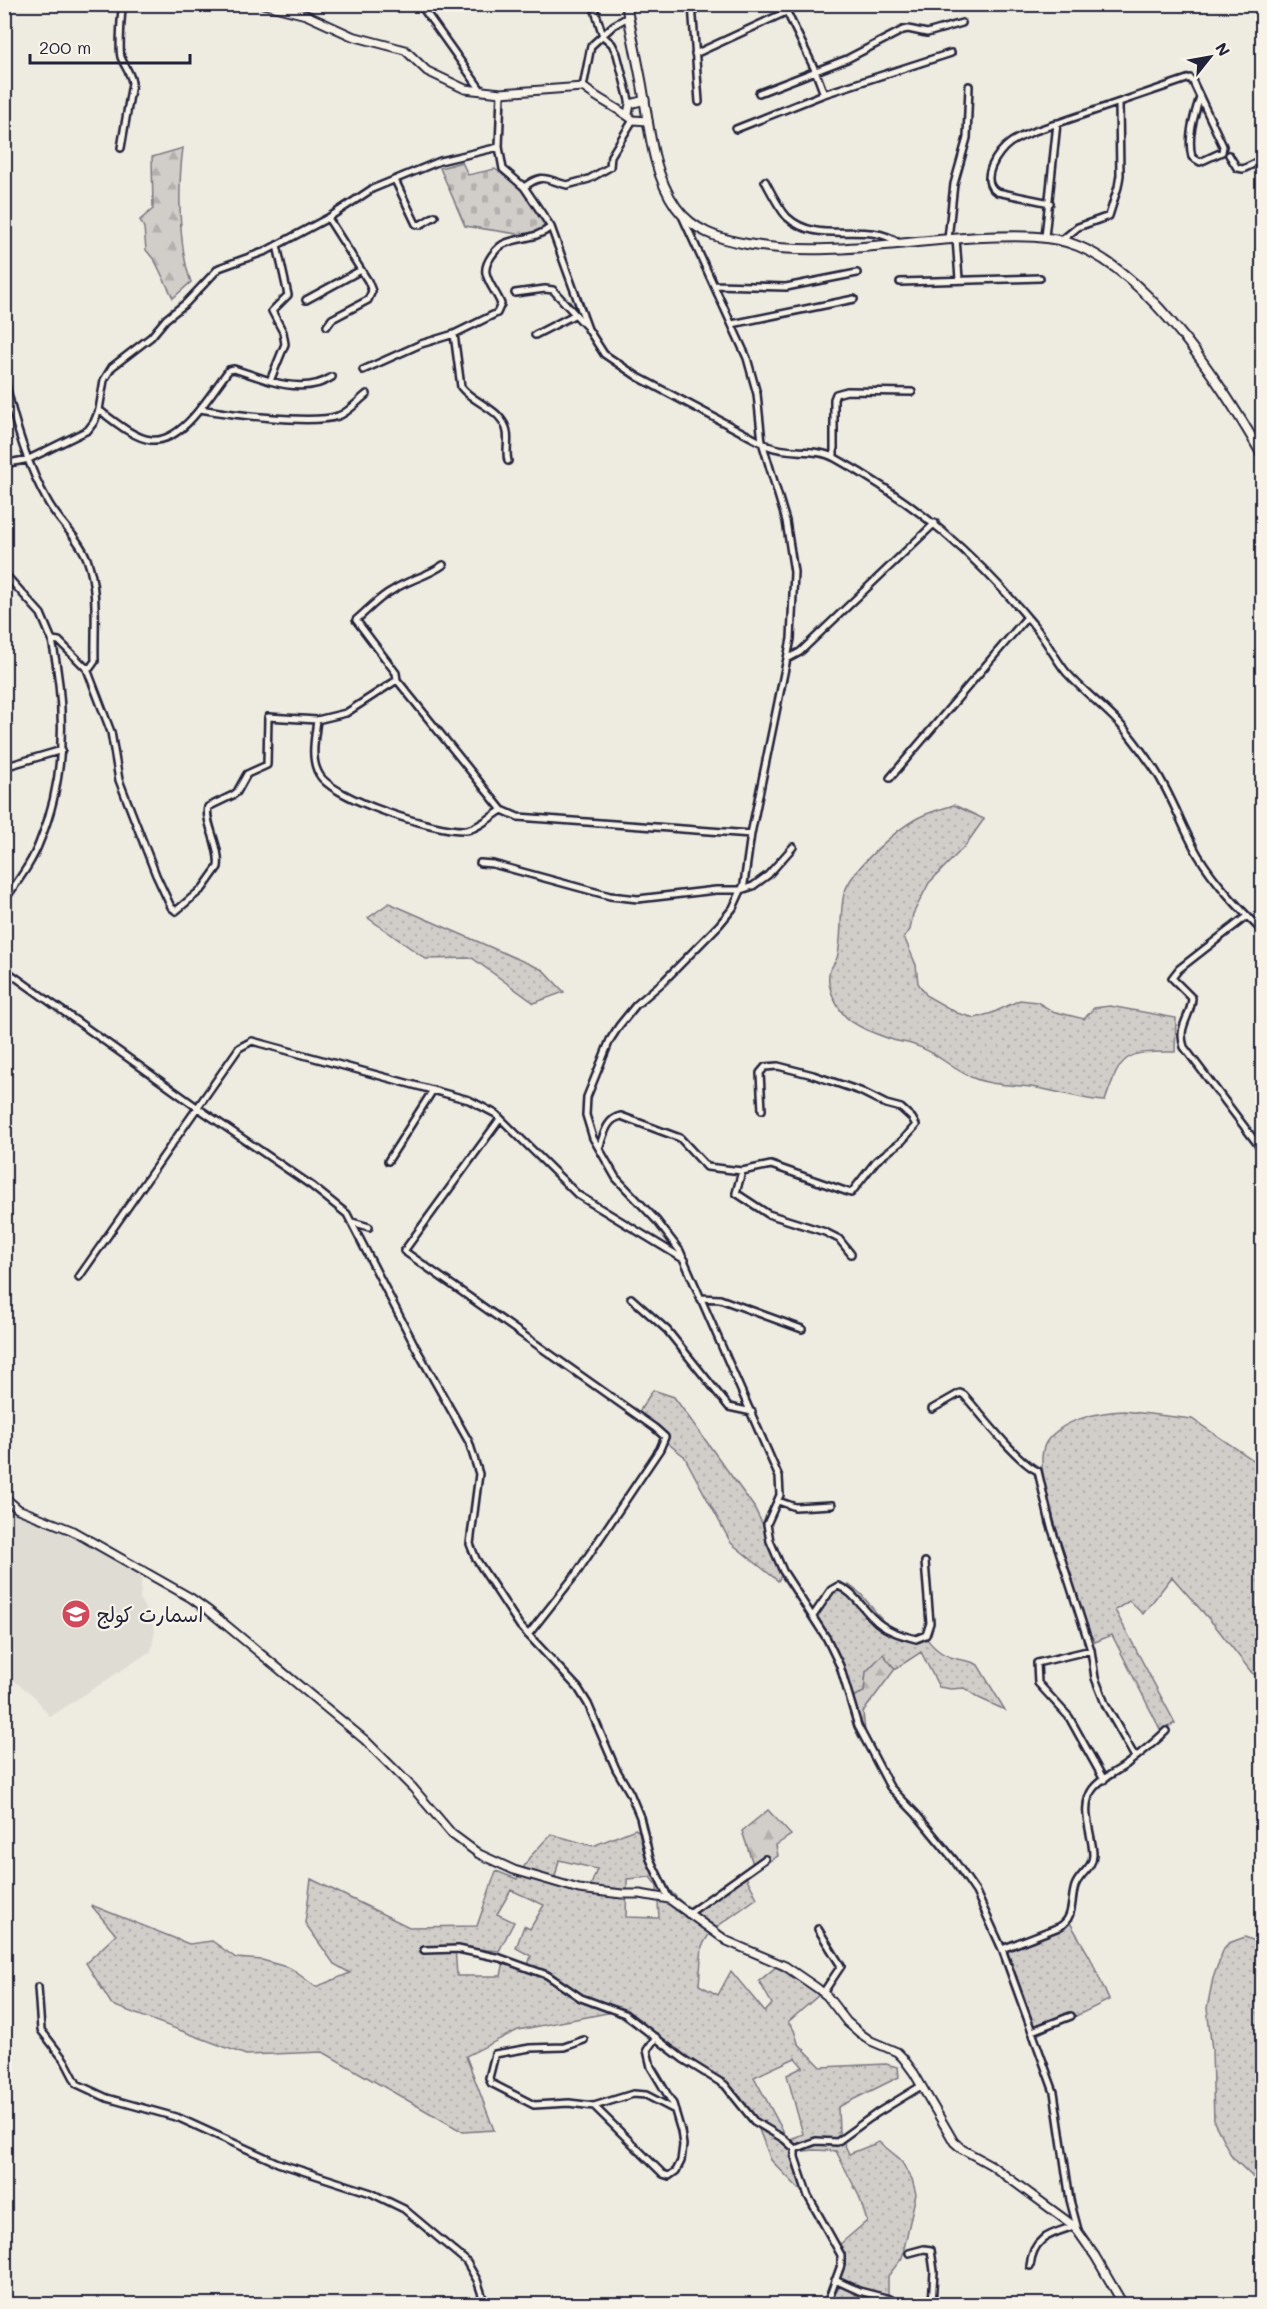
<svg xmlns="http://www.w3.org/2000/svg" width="1267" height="2309" font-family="Mali,'Playpen Sans Arabic',sans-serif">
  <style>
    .built { fill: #dfdcd4 }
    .grass { fill: url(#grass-dots); stroke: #7a7882; stroke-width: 1.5; fill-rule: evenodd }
    .forest { fill: url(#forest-firs); stroke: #7a7882; stroke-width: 1.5 }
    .cemetery { fill: url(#cemetery-stones); stroke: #7a7882; stroke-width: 1.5 }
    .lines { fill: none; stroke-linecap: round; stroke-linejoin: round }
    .street-casing { stroke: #22223b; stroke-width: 10 }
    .secondary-casing { stroke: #22223b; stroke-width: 11 }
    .primary-casing { stroke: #22223b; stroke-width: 12 }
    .street { stroke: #f7f3e8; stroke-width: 5 }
    .secondary { stroke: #f7f3e8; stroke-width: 7 }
    .primary { stroke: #f7f3e8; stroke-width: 8 }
    .labels { text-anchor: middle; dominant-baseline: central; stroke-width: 4.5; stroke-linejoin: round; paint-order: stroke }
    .poi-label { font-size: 20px; fill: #22223b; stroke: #f7f3e8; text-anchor: start }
  </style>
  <defs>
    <pattern id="grass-dots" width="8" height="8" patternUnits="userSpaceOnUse" patternTransform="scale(1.5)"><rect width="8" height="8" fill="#d1cdc9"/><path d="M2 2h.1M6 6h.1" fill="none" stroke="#b3b0ae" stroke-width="1.8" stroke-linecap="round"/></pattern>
    <pattern id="forest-firs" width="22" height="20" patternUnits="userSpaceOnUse" patternTransform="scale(1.5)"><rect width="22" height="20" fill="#d1cdc9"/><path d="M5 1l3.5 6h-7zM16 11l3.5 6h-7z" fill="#b3b0ae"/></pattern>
    <pattern id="cemetery-stones" width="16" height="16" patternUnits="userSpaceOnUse" patternTransform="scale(1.5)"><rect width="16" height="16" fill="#d1cdc9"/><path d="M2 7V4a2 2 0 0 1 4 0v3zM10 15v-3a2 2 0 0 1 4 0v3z" fill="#b3b0ae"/></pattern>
  </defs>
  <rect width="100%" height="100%" fill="#eeebe1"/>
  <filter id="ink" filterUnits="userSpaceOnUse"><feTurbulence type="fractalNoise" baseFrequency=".0167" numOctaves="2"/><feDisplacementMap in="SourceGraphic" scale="12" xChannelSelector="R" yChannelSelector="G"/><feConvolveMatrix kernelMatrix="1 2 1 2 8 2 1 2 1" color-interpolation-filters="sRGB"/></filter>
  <g filter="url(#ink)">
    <path class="built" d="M10 1508 92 1545 142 1572 140 1599 155 1630 151 1651 50 1717 34 1696 5 1674 4 1511Z"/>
    <path class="grass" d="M954 805 984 819 965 846 929 883 913 914 910 930 904 937 916 965 918 983 927 996 957 1013 975 1018 992 1013 1020 1000 1037 1002 1052 1011 1084 1019 1094 1008 1110 1006 1176 1018 1175 1052C1125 1051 1121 1054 1105 1101 1084 1100 1064 1093 1042 1089 1019 1084 993 1087 971 1077 950 1068 934 1050 911 1044 906 1042 899 1042 893 1040 879 1035 855 1027 845 1016 836 1006 827 987 829 974 830 968 835 963 837 958 843 937 839 915 844 894 851 869 900 825 924 815 933 811 944 808 954 805Z
      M389 903 543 970 564 992 534 1003 472 958 426 959 368 918Z
      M653 1390 674 1397 754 1507 785 1570 778 1581 731 1543 684 1456 635 1418Z
      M1124 1411 1192 1419 1262 1466V1679L1252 1673 1216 1627 1172 1577 1143 1614 1129 1601 1115 1610 1175 1723 1161 1731 1112 1635 1095 1642 1078 1612 1043 1477C1042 1465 1040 1451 1047 1441 1063 1419 1099 1412 1124 1411Z
      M849 1585 861 1594 890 1630 903 1636 924 1634C930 1645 941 1655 954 1658 963 1661 970 1660 978 1665L1005 1710 979 1698 964 1688 951 1689 939 1687 921 1652 895 1669 883 1655 866 1672 864 1692 849 1699 845 1683 812 1612C823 1598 830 1586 849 1585Z
      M635 1829 651 1838C647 1868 667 1890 688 1908L745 1875 757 1898 711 1931 702 1946 699 1985 718 1995 731 1971 765 2012 772 2004 759 1981 776 1967 804 1982 820 1994 788 2022 794 2030 798 2043 821 2067 886 2064 898 2067 899 2077 838 2107 839 2132 849 2154 879 2142 900 2159 912 2179 916 2194 902 2258 888 2276V2304H828L841 2285 839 2245 867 2221 859 2196 836 2151 814 2150 795 2152 803 2193 771 2160 756 2122 726 2090 613 2012 518 2030 466 2056 494 2130 463 2132 323 2052 246 2055 112 2005 86 1963 116 1935 91 1905 189 1944 212 1941 236 1958 262 1960 290 1968 316 1987 350 1973 334 1964 305 1923 311 1879 409 1927 477 1926 496 1871 517 1879 529 1858 551 1834 593 1846ZM559 1860 597 1869 588 1893 553 1886ZM650 1877 657 1886 659 1918 626 1917 627 1879ZM511 1890 544 1905 530 1929 524 1926 516 1948 531 1956 527 1968 504 1961 501 1976H457L455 1947 499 1951 514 1922 497 1914ZM795 2058 803 2067 787 2075 803 2134 788 2140 754 2077Z
      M1066 1916 1090 1957 1109 2000 1037 2035 1006 1947 1056 1927Z
      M1245 1937 1262 1944V2164H1261L1258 2182 1232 2157 1214 2122 1212 2050 1207 2008 1213 1978 1224 1948 1229 1943Z"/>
    <path class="forest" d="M183 148C178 184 178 247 191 282L173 298 155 261 146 250 144 228 140 220 153 209 152 157Z
      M883 1654 895 1669 863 1712 866 1741 849 1699 864 1692 866 1672Z
      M768 1810 791 1835 776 1845 778 1856 755 1870 742 1831Z"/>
    <path class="cemetery" d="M462 162 468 175 495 169 521 188 547 227 531 236 465 226 440 168Z"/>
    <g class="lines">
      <g class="street-casing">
        <path id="street" d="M420 4 481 90
          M593 4 603 36 612 44 617 54 630 104
          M692 4 699 102
          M695 54 786 12
          M583 87 591 46 614 25 628 17
          M501 93 499 147 503 169 524 187 551 227 588 329 604 354 638 377 768 446C789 455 815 447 835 458 915 502 974 553 1032 623 1045 638 1054 657 1066 672 1082 690 1102 705 1119 723 1132 737 1143 753 1155 770 1172 796 1182 827 1198 855 1215 883 1239 908 1262 931
          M759 93 847 59 903 30 908 29 927 33 962 23
          M824 94 951 53
          M736 129 824 94 815 70 783 4
          M121 148 132 83C131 73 124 66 121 57 119 50 121 12 123 4
          M1229 155 1237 168 1243 169 1262 160
          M395 180 416 224 420 225 435 216
          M765 181C771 192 778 207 787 217 819 247 866 219 899 243
          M524 187C544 172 546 180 567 185L589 179 610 167 611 156 633 120
          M1050 203 997 192C978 181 997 152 1010 143 1017 138 1025 135 1032 132L1190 78 1193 82 1223 146 1222 152 1200 162 1192 157C1187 137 1194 116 1200 97
          M683 218 747 358 757 394 762 442 786 521 794 572 791 639 751 834 744 884 733 908 719 925 663 982 636 1005 619 1026 610 1040 587 1097 586 1115 593 1138 616 1178 657 1221 680 1251 779 1477 780 1495 767 1524 770 1541 783 1571 827 1639 840 1666 858 1726 890 1787 916 1814 954 1860 976 1892 1002 1949 1054 2092 1070 2200 1078 2230
          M1045 237 1057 123
          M956 238 959 279
          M948 239 954 184 967 138 969 86
          M1062 240 1078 227 1109 216 1118 187 1120 175 1119 103
          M900 282 1040 278
          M715 285 786 287 857 273
          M515 293 545 289 553 290 585 325
          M306 300 361 270
          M732 324 854 299
          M327 326 332 319 368 300 372 291 368 281 328 218
          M454 334 461 387C473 403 498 407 506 428 510 439 505 450 508 461
          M535 335 574 315
          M363 370 421 344 454 334 497 313 501 304C497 293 488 284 486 273 484 263 497 246 506 243 522 237 536 239 551 227
          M4 375C13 418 26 464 48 502 59 522 79 538 87 559 99 591 94 628 95 661L90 668 85 667 59 641 52 640C66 708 67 776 40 841 32 863 17 882 4 901
          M270 381C291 387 314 389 332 377
          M200 409C228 414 313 425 338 416 348 413 359 400 367 394
          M99 410C113 420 133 438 151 440 184 443 211 392 229 370L234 369 270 381 285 344 283 332 272 311 288 295 277 245
          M834 457V399L836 394 847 391 912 392
          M4 464 29 459 88 430 94 422 99 410 104 380 112 367 151 337 166 319 186 303 219 268 266 251 328 218 372 189 440 161 499 147
          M443 565C426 577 410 579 393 590 379 597 368 610 356 620L396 673 397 680 502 810 518 817 751 834
          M4 573 41 614 52 640
          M787 659 800 652 935 523
          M87 669 111 732 119 780 156 875 171 907 176 911 203 888 218 867C221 847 204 822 208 807L233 795 237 792 247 774 267 765 268 717 317 720 346 713 397 680
          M317 720C315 737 310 759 319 774 332 799 437 832 466 830 477 829 492 816 502 810
          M4 767 62 750
          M890 778 1027 617
          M480 863 493 864 610 896 638 899 716 890H741L753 886 768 875 793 847
          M1247 916 1179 969 1172 978 1192 998C1191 1018 1177 1025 1184 1047L1262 1150
          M4 969 198 1108 312 1186 347 1214 416 1348 469 1442 479 1474 470 1544 476 1559 520 1626 578 1688 588 1704 616 1769 630 1793 640 1817 650 1859 669 1899
          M500 1119 404 1251 655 1428 665 1437 660 1449 576 1574 528 1635
          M599 1148C604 1135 606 1119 621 1116L680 1138 707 1167 742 1171 771 1165 851 1193 876 1161 902 1141 916 1125 912 1118 901 1108 886 1104 860 1091 813 1075 778 1066 765 1067 760 1073 762 1110
          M388 1161 433 1090
          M742 1171 736 1193 768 1214 825 1232 839 1239 851 1254
          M352 1222 369 1227
          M79 1277 239 1048 252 1041 469 1100 496 1114 578 1195 685 1260
          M631 1298 667 1330 729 1407 752 1412
          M700 1298 720 1299 802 1329
          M932 1409 960 1393 964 1395C980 1413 1018 1463 1038 1471L1050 1523 1091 1650 1095 1678 1106 1706 1135 1757
          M778 1501 795 1507 832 1505
          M813 1616 831 1590 838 1586C853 1591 861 1607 873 1618 884 1630 900 1635 916 1639L926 1635 930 1623 925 1562
          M1091 1650 1037 1663 1038 1683 1069 1717 1104 1780
          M688 1914 765 1859
          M818 1929 841 1966 823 1993
          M1002 1949 1059 1927C1075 1918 1070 1901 1075 1886 1079 1874 1093 1868 1093 1855 1093 1836 1082 1815 1089 1796 1094 1781 1115 1773 1127 1764 1141 1753 1154 1743 1166 1731
          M424 1950 458 1949 500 1958 547 1975 581 1998 625 2014 683 2059 725 2085 754 2121 784 2139 795 2149
          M38 1987 41 2030 65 2061 77 2084 107 2098 179 2118 278 2163 371 2193 404 2209 466 2261 477 2280 485 2304
          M1032 2031 1071 2016
          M584 2040 564 2047 530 2048 495 2054 489 2078 491 2083 534 2105 569 2103 594 2106 663 2174 669 2176 676 2171 681 2161 683 2145 681 2131 673 2104 651 2067 647 2050 656 2037
          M594 2106 633 2094 646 2095 675 2110
          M909 2253 924 2249 931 2250 934 2271 932 2304
          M1030 2266C1033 2237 1050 2234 1074 2226
          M835 2280 859 2291 890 2299 897 2304
          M827 2304 841 2265V2255L808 2196 795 2157V2149L816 2141 837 2142 877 2113 921 2086"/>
      </g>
      <g class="secondary-casing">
        <path id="secondary" d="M263 4 306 15 352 36 405 50 427 71 465 89 501 93 583 87C599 100 618 108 633 120L648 121
          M628 114 630 104 645 100
          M4 1497 18 1509 71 1530 191 1598 209 1611 365 1740 413 1788 452 1834 479 1854 514 1870 579 1889 622 1894H640L669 1899 727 1941 785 1966 817 1988 827 1996 847 2022 861 2034 871 2041 897 2052 903 2058 914 2073 954 2142 962 2149 991 2165 1074 2226 1095 2256 1123 2304"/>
      </g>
      <g class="primary-casing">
        <path id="primary" d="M626 4C631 31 637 58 642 85 649 125 652 173 676 207 693 231 719 239 747 244 826 258 904 240 983 237 1015 236 1048 234 1078 246 1152 276 1224 388 1262 455"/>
      </g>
      <use href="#street" class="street"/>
      <use href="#secondary" class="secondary"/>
      <use href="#primary" class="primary"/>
    </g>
  </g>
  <defs>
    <g id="school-disc" transform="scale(1.5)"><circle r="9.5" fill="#d1495b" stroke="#f7f3e8"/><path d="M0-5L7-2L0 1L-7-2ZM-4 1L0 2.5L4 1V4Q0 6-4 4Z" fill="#fff"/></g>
  </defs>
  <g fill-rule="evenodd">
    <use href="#school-disc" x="76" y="1614"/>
  </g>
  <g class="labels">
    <g class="poi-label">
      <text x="97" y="1614">اسمارت كولج</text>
    </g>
  </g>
  <rect width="1267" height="2309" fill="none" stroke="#f7f3e8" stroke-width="24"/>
  <rect x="12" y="12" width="1243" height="2285" fill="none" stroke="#22223b" stroke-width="2" filter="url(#ink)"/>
  <g transform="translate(1210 57) rotate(59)" stroke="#f7f3e8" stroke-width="4.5" paint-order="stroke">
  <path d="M0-4.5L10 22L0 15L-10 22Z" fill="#22223b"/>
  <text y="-9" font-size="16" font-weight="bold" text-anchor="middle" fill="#22223b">N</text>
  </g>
  <path d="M30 54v9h160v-9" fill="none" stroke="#22223b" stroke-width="3"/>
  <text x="39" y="54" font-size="18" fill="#22223b" stroke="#f7f3e8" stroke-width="4.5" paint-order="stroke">200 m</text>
</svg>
